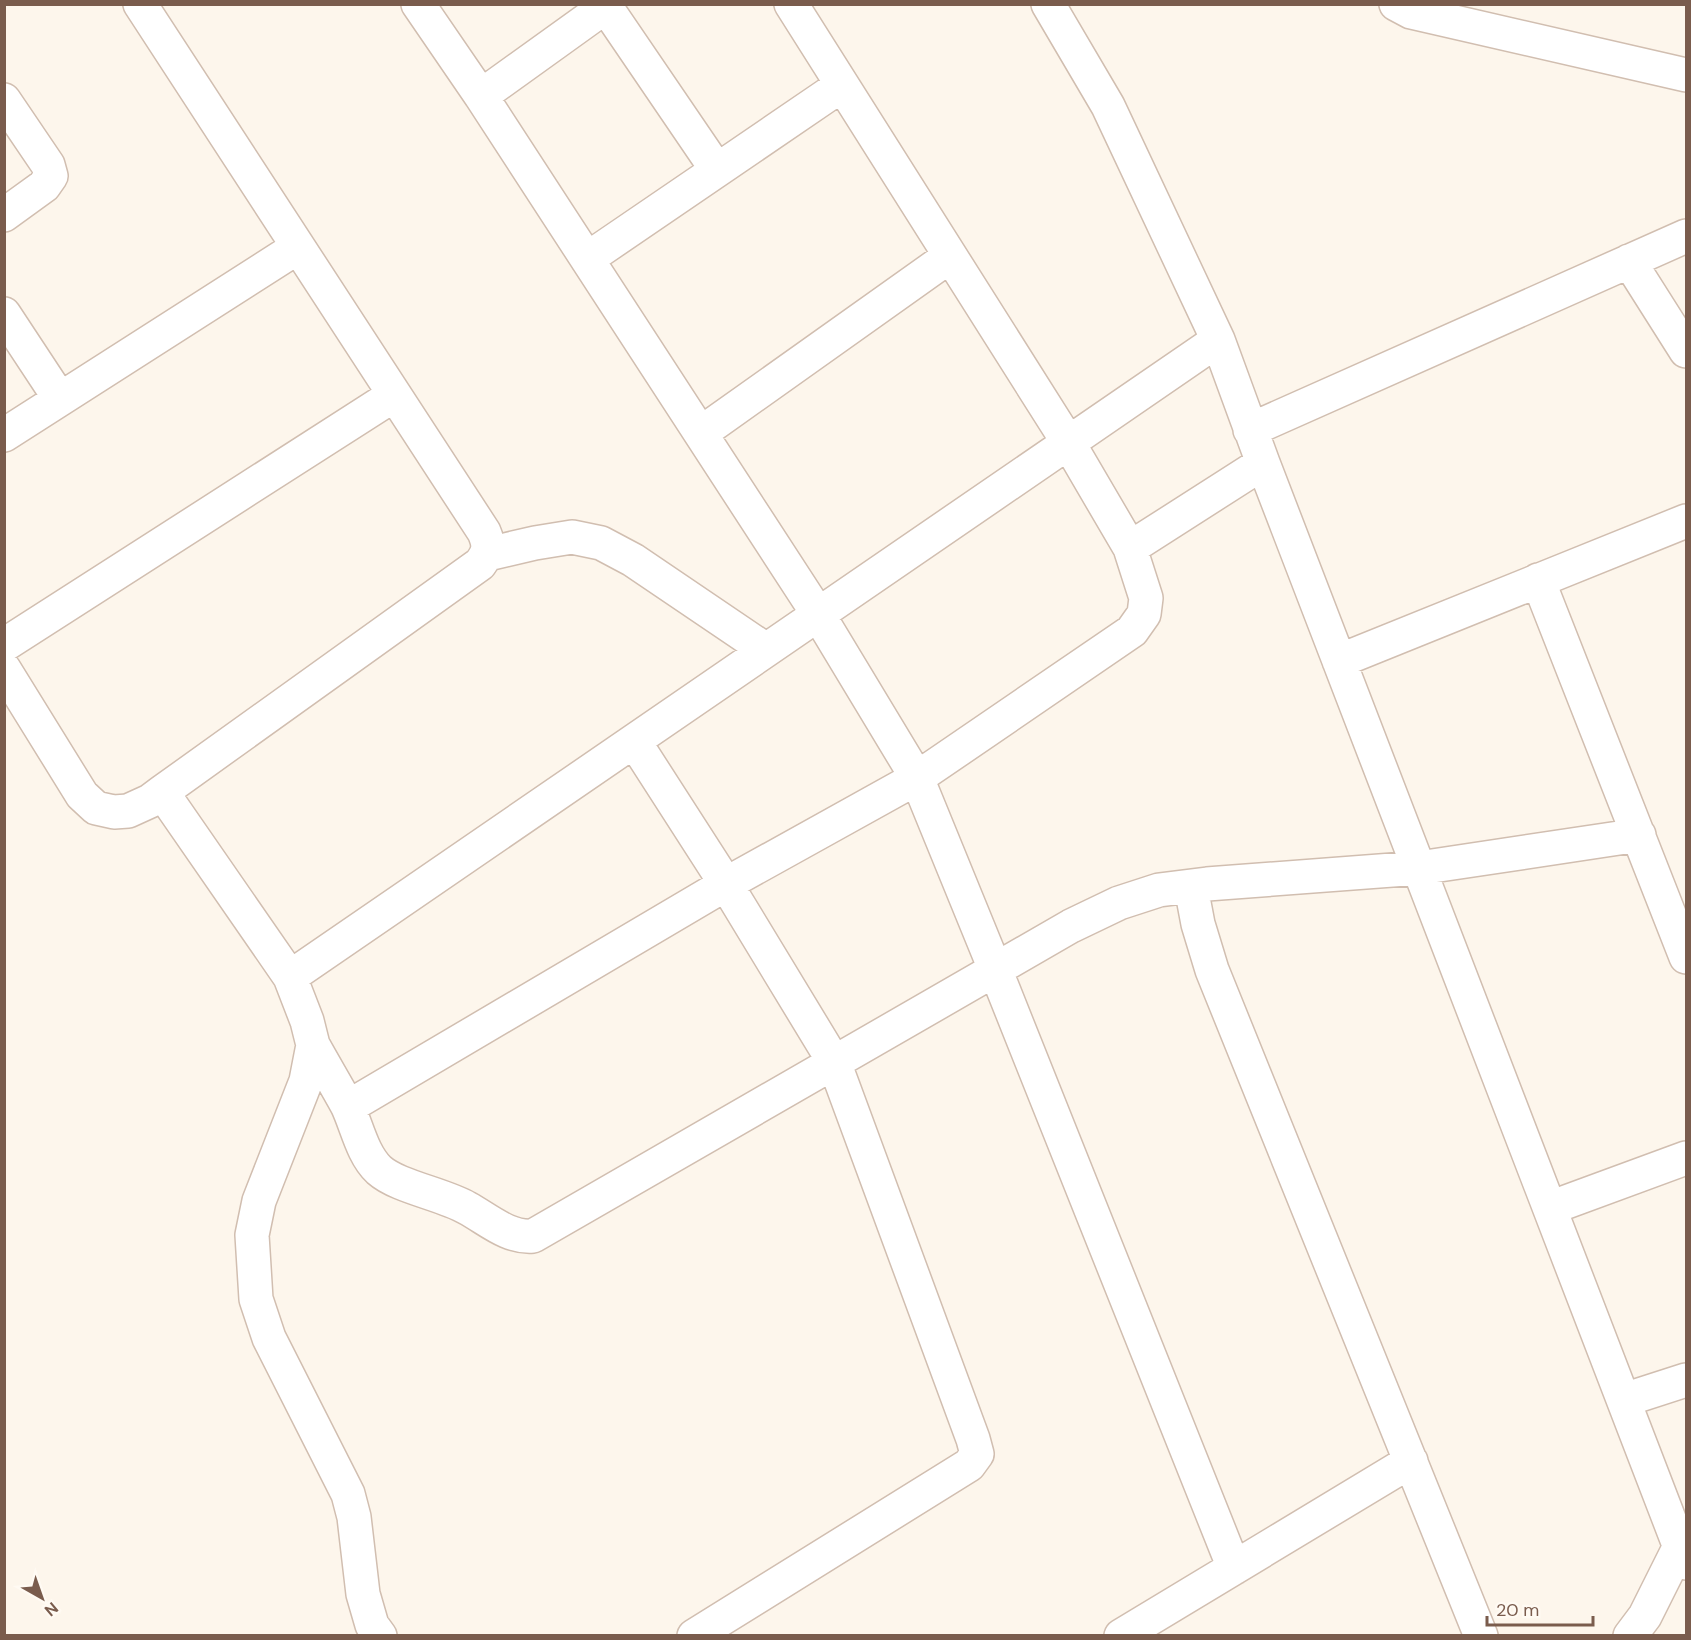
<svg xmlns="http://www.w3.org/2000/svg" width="1691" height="1640" font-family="'DM Sans',sans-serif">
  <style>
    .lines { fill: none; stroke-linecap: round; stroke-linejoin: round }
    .street-casing { stroke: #d1beb0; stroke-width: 36 }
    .street { stroke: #fff; stroke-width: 33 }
  </style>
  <rect width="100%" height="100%" fill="#fdf6ec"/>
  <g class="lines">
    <g class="street-casing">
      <path id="street" d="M418 4 481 96 818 614 917 778 995 969 1234 1568
        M1048 4 1108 106 1218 340 1263 463 1686 1563
        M1396 4 1411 12 1686 75
        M606 7 717 170
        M481 96 609 4
        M4 100 48 165 51 176 44 186 4 215
        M587 259 842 85
        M1629 261 1686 351
        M4 314 60 399
        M1250 430 1686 236
        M701 433 950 256
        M4 435 298 247
        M1130 548 1263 463
        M488 554 535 543 572 537 601 543 633 560 766 650
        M1538 580 1686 957
        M4 645 394 395
        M1339 661 1686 521
        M4 669 82 795 96 808 114 812 128 811 150 801 162 792 480 564C489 552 490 546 484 532L140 4
        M634 741 726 884 834 1062 973 1439 977 1454 969 1465 694 1636
        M162 792 290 977 1218 340
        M1191 887 1198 924 1212 970 1481 1636
        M290 977 307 1021 313 1045 306 1081 259 1201 252 1235 256 1299 269 1338 348 1494 354 1517 363 1594 372 1625 380 1636
        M313 1045C324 1065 336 1085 347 1105 357 1126 362 1154 379 1170 398 1187 443 1194 467 1208 489 1220 508 1238 533 1236L1071 926 1119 903 1159 890 1207 884 1419 868 1639 835
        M348 1107 726 884 917 778 1132 631 1144 614 1146 598 1130 548 1068 442 791 4
        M1550 1208 1686 1158
        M1624 1400 1686 1380
        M1121 1636 1411 1461
        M1630 1636 1645 1616 1680 1546"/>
    </g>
    <use href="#street" class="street"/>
  </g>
  <rect width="1691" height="1640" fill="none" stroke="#7a5c4d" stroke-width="12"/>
  <g transform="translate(42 1598) rotate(140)" stroke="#fffaf3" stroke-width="4.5" paint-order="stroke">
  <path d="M0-4.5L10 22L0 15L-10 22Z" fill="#7a5c4d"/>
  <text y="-9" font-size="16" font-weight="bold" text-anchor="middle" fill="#7a5c4d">N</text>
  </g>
  <path d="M1487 1616v9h106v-9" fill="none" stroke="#7a5c4d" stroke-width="3"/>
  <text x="1496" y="1616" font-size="18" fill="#7a5c4d" stroke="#fffaf3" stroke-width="4.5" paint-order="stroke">20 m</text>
</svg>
